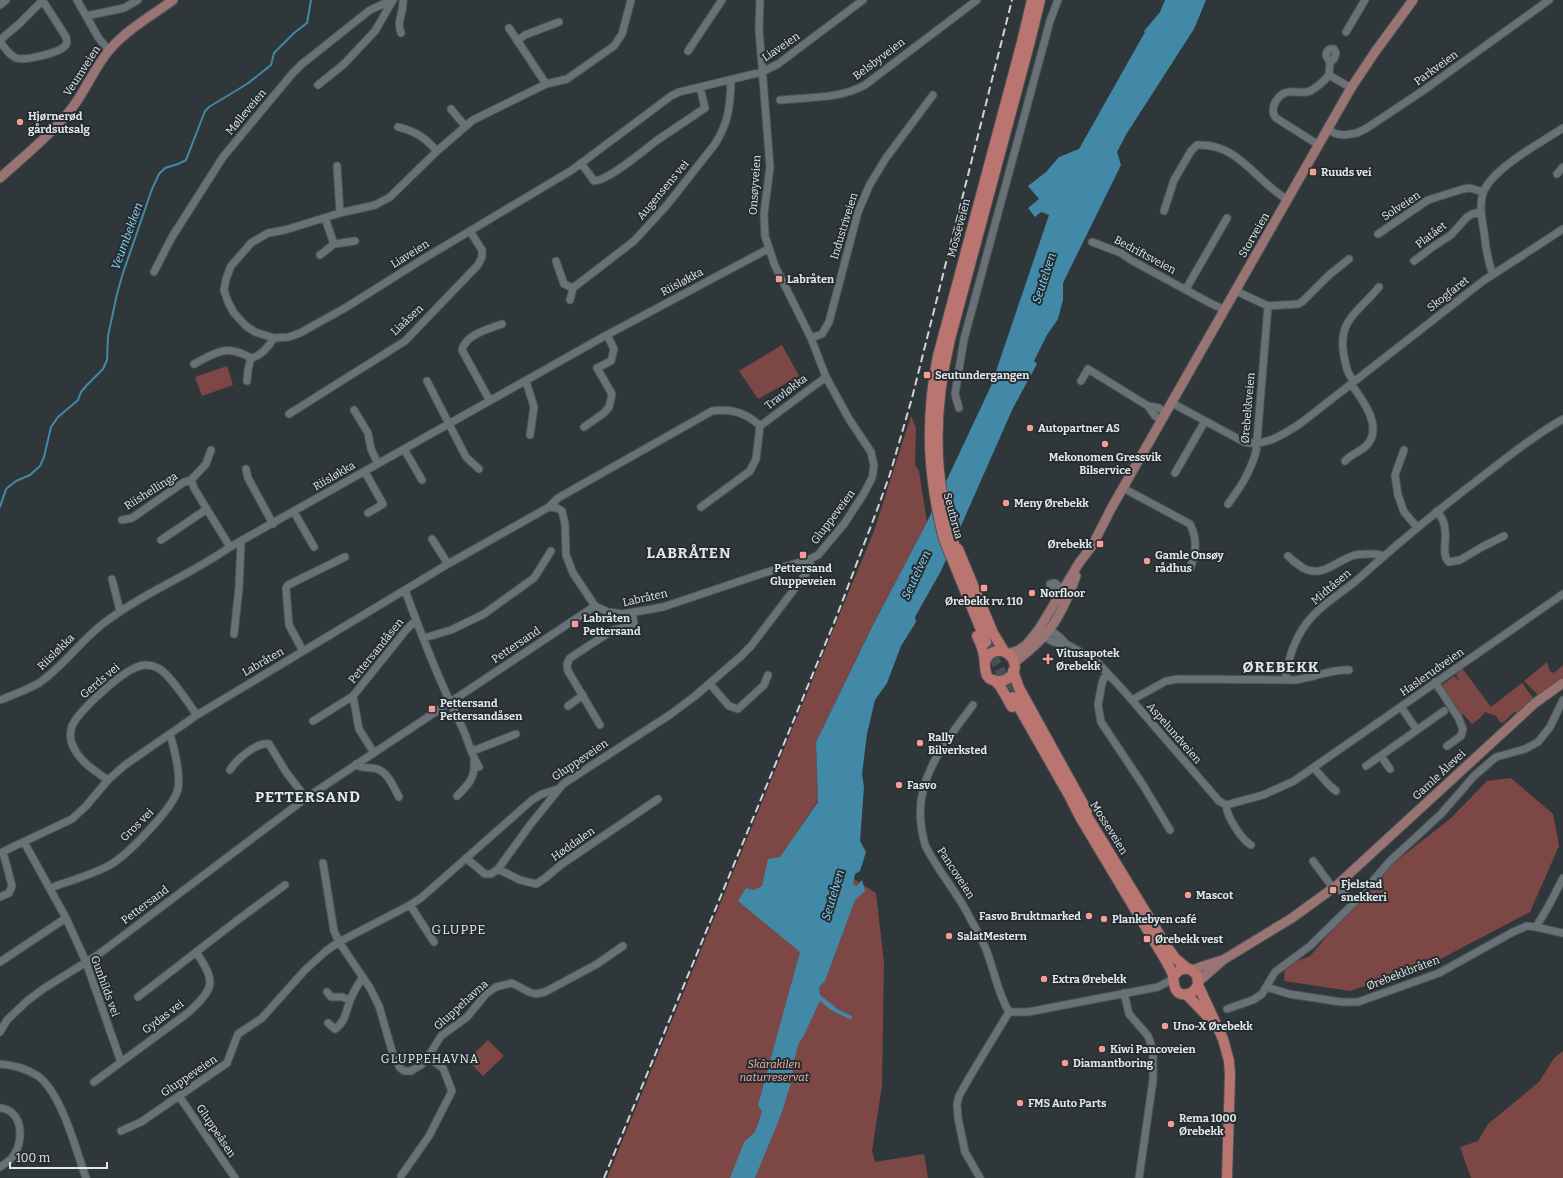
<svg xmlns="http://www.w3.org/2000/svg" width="1563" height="1178" font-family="Bitter,serif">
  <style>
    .green { fill: #7c4744 }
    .water { fill: #4189a6 }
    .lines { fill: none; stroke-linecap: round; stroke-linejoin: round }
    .stream { stroke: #4189a6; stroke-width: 2 }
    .highway-tunnel { stroke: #4a5155; stroke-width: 10; stroke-dasharray: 10 5; stroke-linecap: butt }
    .minor-casing { stroke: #4c5356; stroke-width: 9 }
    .major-casing { stroke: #4c5356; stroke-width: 11 }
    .highway-casing { stroke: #4c5356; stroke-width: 12 }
    .minor { stroke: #687276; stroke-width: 7 }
    .major { stroke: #9a7472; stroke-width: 9 }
    .highway { stroke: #bb7570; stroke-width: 10 }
    .rail { stroke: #cfd4d7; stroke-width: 2; stroke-dasharray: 8 4; stroke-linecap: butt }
    .poi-dot { fill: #f59c96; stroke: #252d31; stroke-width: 1.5 }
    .labels { text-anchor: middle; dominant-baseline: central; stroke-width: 4; stroke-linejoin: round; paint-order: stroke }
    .street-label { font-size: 11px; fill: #e2e7ea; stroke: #252d31 }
    .poi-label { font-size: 11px; font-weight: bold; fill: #e2e7ea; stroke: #252d31; text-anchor: start }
    .park-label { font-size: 11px; font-style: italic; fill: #fbaea8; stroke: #252d31 }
    .water-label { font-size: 12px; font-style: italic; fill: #88d8fa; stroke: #252d31 }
    .neighbourhood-label { font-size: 12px; letter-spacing: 1px; fill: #e2e7ea; stroke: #252d31 }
    .quarter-label { font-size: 13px; letter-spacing: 1px; fill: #e2e7ea; stroke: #252d31 }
    .district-label { font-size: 15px; font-weight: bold; letter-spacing: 1px; fill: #e2e7ea; stroke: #252d31 }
  </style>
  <rect width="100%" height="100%" fill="#2f373b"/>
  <path class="green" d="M782 345 799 376 758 399 739 371Z
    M227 366 233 385 202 396 195 377Z
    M911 416 916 428 915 465 919 471 927 522 872 627 816 742 818 801 792 840 876 893 884 962 882 1086 872 1151 875 1162 924 1154 928 1178H607L874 531Z
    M1547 662 1550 671 1554 673 1563 665V678L1538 695 1524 681Z
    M1462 668 1491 707 1522 683 1534 699 1517 713 1514 712 1503 723 1500 722 1496 716 1485 712 1480 718 1472 724 1463 714 1459 715 1443 691 1442 685 1454 676 1458 680H1459L1456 675 1457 673Z
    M1511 778 1553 814 1559 846 1530 912 1433 963 1350 991 1284 981 1285 966 1310 956 1382 872 1450 819 1487 781Z
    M488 1040 504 1056 483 1076 467 1060Z
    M1563 1051V1178H1471L1460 1147 1478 1141 1488 1124 1539 1082 1554 1058Z"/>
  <path class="water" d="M1165 0H1206L1194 29 1127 133 1117 152 1121 165 1063 283V300L1058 319 1047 335 1034 361 1037 364 1013 408 941 571 915 617 916 622 901 646 887 683 875 700 867 734 862 774 864 787 860 841 866 852 860 871 855 874 853 884 857 886 862 880 865 891 855 900 825 981 819 987 820 995 839 1010 852 1016 851 1020 831 1010 820 1001 803 1037 798 1045 796 1054 792 1065 793 1076 782 1112 755 1178H730L744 1142 755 1132 762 1112 758 1105 800 952 738 901 746 888 754 890 762 886 768 859 780 857 818 802 816 742 872 627 927 522 991 386 1049 215 1041 212 1035 217 1028 208 1039 199 1028 186 1046 172 1059 157 1079 149 1145 32 1144 31 1160 12Z"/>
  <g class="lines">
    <path class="stream" d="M0 507 6 489 16 481 30 475 40 466 44 457 51 427 58 417 78 400 81 392 87 385 103 369 107 360 108 336 117 294 123 273 152 189 159 174 165 168 178 164 186 160 205 111 209 107 247 84 271 65 274 53 294 33 307 23 311 0"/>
    <path class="highway-tunnel" d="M986 642 1013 697"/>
    <g class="minor-casing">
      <path id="minor" d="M77 0 98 37 109 51
        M631 0 622 34 614 46 567 79 546 84 473 120 437 151 390 197 375 205 340 213 285 230 268 233 251 243 231 266 226 279 224 290 228 302 234 313 246 326 255 332 274 338 289 337 300 333 345 308 423 259 572 170 671 96 679 92 762 72 778 64 863 0
        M0 5 6 0
        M86 16 124 8 138 0
        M509 28 546 84
        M1346 32 1365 0
        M401 33C396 21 404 13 403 0
        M0 40 19 24 43 0
        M517 41 525 35 559 22
        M0 42C5 48 9 55 16 58 25 61 59 53 65 46 68 43 67 40 66 37L43 1
        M688 51 722 0
        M1330 62C1326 57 1324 53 1330 49H1334L1336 53 1334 59 1330 62 1329 75 1351 88
        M318 85 344 64 375 31 393 0
        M780 100C808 97 840 99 865 85L977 0
        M451 109 465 126
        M398 127C417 132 424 137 437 151
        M1328 130 1337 134 1344 135 1357 133 1367 128 1424 90 1549 0
        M1314 142 1276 118C1268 109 1278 93 1289 92 1296 91 1303 94 1310 91 1318 87 1324 81 1329 75
        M581 163 594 181C609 180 643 151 656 141 672 130 689 119 705 108L700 87
        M337 166 340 213
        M1557 174 1563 167
        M1164 211 1174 180 1191 151 1197 145C1239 143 1255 181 1288 200
        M325 218 334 244 355 241
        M1378 234 1428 200 1463 189 1470 188 1483 192
        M1092 242 1121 253 1131 260 1210 303 1225 310
        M320 255 334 244
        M556 261 564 284 573 288 634 241 667 205 715 144C729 122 730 106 731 81
        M1414 261 1434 246 1451 235 1467 217 1472 214 1481 212
        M154 272 172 237 223 157 292 74 302 64 370 10 392 0
        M1493 274C1487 261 1486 246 1484 232 1482 219 1479 206 1483 193 1491 169 1542 142 1563 128
        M1186 289 1227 218
        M1236 291 1268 306 1298 304 1302 302 1329 275 1349 259
        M570 300 573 288
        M811 338 822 334 829 322 858 212 870 184 886 158 933 95
        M194 364C217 352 226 344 251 358
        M247 381 248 370 251 358C262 356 269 346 274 338
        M427 381 466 457 479 469
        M526 381 534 407 530 435
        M1081 381 1088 369 1148 406 1159 408 1166 413
        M1354 381C1347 374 1346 366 1344 356 1337 319 1359 312 1379 287
        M490 401 462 350C466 334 489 329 502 324
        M1172 403 1244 442C1266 447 1284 434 1301 423L1483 281 1563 229
        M1148 406 1155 416 1161 420
        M959 408 955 394 964 339 1050 21 1058 0
        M354 410 368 433 371 449 378 464
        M289 414 405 341 478 265 482 257V250L470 231
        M584 427 604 413 609 407 612 394 597 368 611 361 614 349 607 335
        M404 449 422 480
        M1404 450 1395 475 1398 495 1404 512 1417 527
        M1345 461C1351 454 1360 452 1366 446 1384 428 1363 400 1351 384
        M246 469 248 478 273 524
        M365 472 383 504 368 513
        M1175 473 1205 421
        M191 480 194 488 230 547
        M1123 488 1190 524C1198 540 1196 553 1190 569
        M1228 504C1242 485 1249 474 1256 452L1268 306
        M549 507 557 508 562 511 565 524 566 555 573 573 595 606 608 612 623 614 663 607 761 574 810 559 818 555 844 524 863 495 872 478 874 466 871 452 849 419 826 377 811 338 775 266 765 236 764 214 770 167 759 29 760 0
        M701 507 750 471 756 459 760 426 826 377
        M1437 511C1442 517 1445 524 1445 531 1447 541 1441 555 1449 562L1460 560 1482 547 1504 536
        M294 512 314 547
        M122 520 132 518 184 482 191 480 206 464 211 450
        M432 539 448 564
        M161 540 207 509
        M1288 556C1293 561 1297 564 1303 568 1322 578 1335 562 1352 556 1357 554 1363 554 1368 554 1374 554 1378 553 1383 556
        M112 579 120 611
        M405 590C422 637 440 683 462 727 468 740 471 754 479 767
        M1064 597C1056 596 1052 591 1050 584L1055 583 1066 592
        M1045 630C1055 631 1061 638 1067 645
        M1041 632 1044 637 1054 642 1068 645 1096 661 1124 691 1219 801 1226 805C1227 817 1241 839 1251 845
        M234 634 239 588 241 542
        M424 638 451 630 484 614 534 578 551 551
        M303 651 289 625 286 588 288 585 345 557
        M1108 674 1104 678 1102 683 1098 705 1101 722 1143 785 1170 830
        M1285 680C1288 660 1294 640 1306 624 1319 606 1340 594 1357 580 1399 542 1443 506 1488 472 1513 453 1536 434 1563 419
        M1435 682 1458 717 1463 729 1461 736 1447 746
        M710 684 729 706 738 709 764 685 768 675
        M353 696 359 729 374 753
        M0 700C13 695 27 690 39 683 64 666 81 640 104 623 143 593 190 575 230 547L603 337 768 249
        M1132 700 1166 681 1179 679 1294 680C1313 678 1330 669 1349 670
        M973 705C947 740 915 777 921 824 922 831 923 840 926 847 939 873 959 894 971 920 976 929 981 937 985 947 994 968 997 992 1009 1012H1028L1158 987 1173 979
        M568 706 583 695
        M313 721 353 696 406 630 416 620
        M600 725 568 671 567 664 570 658 613 630 633 626 634 622 632 613
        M1417 730 1444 711
        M471 750 478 749 516 734
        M1381 756 1390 769
        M356 764C362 770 370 766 377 769 388 772 394 788 399 797
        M1366 766 1417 730 1401 707
        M1314 768 1328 784 1336 791
        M230 770C236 760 256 742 269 744L286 772 306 798
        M108 780C95 771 79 761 73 746 70 740 70 732 72 726 79 710 122 672 137 667 144 664 152 665 158 668 170 674 188 703 197 715
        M457 796C468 785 476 777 474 761
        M1226 805 1263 795 1294 781 1563 594
        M24 842 66 918 86 962 121 1062
        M0 853 72 819 86 806 108 780 125 765 197 715 448 564 549 507 558 498 712 411C731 408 747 413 760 426
        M466 858 485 874H491L498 869 530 825 563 784 671 714 695 696 740 657 751 646 805 575 810 566V559
        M1313 861 1333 888
        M323 863 334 931 339 942 370 988 379 1006 392 1051 400 1068 404 1071H411L421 1065 428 1057 441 1036 467 1017 486 994 496 987 512 983 529 992 536 994 545 992 597 964 623 946
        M498 869 520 880 536 884 544 879 562 864 658 799
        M1336 886 1354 903 1390 861 1441 814 1474 776 1496 757 1525 749 1538 742 1550 727 1563 700
        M50 888C69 881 92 875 110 865 126 856 176 806 178 788 181 773 174 748 170 734
        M0 897 9 893 12 886 3 852
        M410 905 434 942
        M1536 927 1548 907 1563 878
        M0 962 66 918
        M1267 987 1289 994 1341 1002H1358L1439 973 1513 932 1527 926 1536 927 1563 933
        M327 992 331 997H342L350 1000
        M1124 993 1129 1014 1148 1036 1151 1044 1153 1054V1080L1139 1178
        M138 997 235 922 285 885
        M1227 1009 1253 1000 1262 994 1275 972 1310 946 1354 903
        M328 1023 335 1029C347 1021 346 1007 352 996 355 989 359 983 363 977
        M0 1032 7 1020 27 1001 43 989 99 954 306 798 595 606
        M0 1064C13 1065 27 1069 38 1076 62 1094 76 1150 86 1178
        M94 1082 189 1012C215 987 216 982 196 952
        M179 1096 235 1178
        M0 1108C23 1110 24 1140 14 1155 11 1160 5 1164 0 1167
        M121 1131 141 1122 227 1063 238 1034 262 1018 305 970 326 951 339 942 410 905 421 898 532 800 542 794 558 789
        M401 1176 429 1136 452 1091 443 1068 428 1057
        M980 1178 965 1152 958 1118 957 1104 959 1096 969 1078 1009 1012"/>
    </g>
    <g class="major-casing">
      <path id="major" d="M0 178C23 157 53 133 72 108 87 89 95 65 112 47 129 28 153 15 173 0
        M1008 654 1019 650 1027 644 1039 629 1079 563 1092 546 1112 507 1351 88 1375 52 1413 0
        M1014 663C1025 654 1037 645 1046 634 1060 617 1069 596 1076 576
        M1193 970 1200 967 1222 960
        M1199 981 1223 960 1292 918 1336 886 1535 703 1563 683"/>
    </g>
    <g class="highway-casing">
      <path id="highway" d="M958 549 993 633 1004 651
        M957 557C953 538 947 520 943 500 933 446 937 393 950 339L1029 45 1040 0
        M977 636C980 642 983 649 984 656 986 667 982 682 1000 681 1004 681 1008 679 1011 676 1025 659 996 638 985 661
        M986 642 944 539C928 477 925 420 938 356L1022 42 1032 0
        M1013 671 1019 688 1087 811
        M994 680 1000 686 1012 707
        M1013 697 1070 797 1080 817 1166 961C1168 965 1172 971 1173 976 1174 985 1174 997 1189 994 1193 992 1196 989 1198 985L1197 975 1190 969H1181L1173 976
        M1081 806 1167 947 1175 958 1187 968
        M1198 985 1223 1039 1229 1061 1230 1075 1227 1178
        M1186 994 1210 1019"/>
    </g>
    <use href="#minor" class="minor"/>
    <use href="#major" class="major"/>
    <use href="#highway" class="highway"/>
    <path class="rail" d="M604 1178 836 618 877 510 890 474 912 398 1012 0"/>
  </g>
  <g class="poi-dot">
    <circle cx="20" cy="122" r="4"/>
    <rect x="1309" y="168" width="8" height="8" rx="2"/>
    <rect x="775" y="275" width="8" height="8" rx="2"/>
    <rect x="923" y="371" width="8" height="8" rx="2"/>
    <circle cx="1030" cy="428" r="4"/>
    <circle cx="1105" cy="444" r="4"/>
    <circle cx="1006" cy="503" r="4"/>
    <rect x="1096" y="540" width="8" height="8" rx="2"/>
    <rect x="799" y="551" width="8" height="8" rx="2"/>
    <circle cx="1147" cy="561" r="4"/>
    <rect x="980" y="584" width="8" height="8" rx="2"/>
    <circle cx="1032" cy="593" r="4"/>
    <rect x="571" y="620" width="8" height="8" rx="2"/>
    <path d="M1046 653h4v4h4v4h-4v4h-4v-4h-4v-4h4z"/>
    <rect x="428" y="705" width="8" height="8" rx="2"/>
    <circle cx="920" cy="743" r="4"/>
    <circle cx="899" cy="785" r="4"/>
    <rect x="1329" y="886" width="8" height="8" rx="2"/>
    <circle cx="1188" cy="895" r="4"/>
    <circle cx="1089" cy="916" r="4"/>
    <circle cx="1104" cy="919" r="4"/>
    <circle cx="949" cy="936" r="4"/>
    <rect x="1143" y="935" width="8" height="8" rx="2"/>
    <circle cx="1044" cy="979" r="4"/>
    <circle cx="1165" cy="1026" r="4"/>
    <circle cx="1102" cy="1049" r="4"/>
    <circle cx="1065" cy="1063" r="4"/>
    <circle cx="1020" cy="1103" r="4"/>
    <circle cx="1171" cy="1124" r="4"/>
  </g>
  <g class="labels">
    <g class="street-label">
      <text transform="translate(781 47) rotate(-34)">Liaveien</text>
      <text transform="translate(879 59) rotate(-37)">Belsbyveien</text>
      <text transform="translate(1436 68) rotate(-36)">Parkveien</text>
      <text transform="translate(82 71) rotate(-57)">Veumveien</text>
      <text transform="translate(246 112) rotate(-50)">Mølleveien</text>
      <text transform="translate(755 185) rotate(-86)">Onsøyveien</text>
      <text transform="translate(663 190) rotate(-50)">Augensens vei</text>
      <text transform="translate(1401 206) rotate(-33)">Solveien</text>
      <text transform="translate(844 226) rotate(-73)">Industriveien</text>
      <text transform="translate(959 228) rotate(-75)">Mosseveien</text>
      <text transform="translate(1254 235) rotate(-60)">Storveien</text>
      <text transform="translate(1431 235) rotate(-37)">Platået</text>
      <text transform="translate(410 254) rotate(-32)">Liaveien</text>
      <text transform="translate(1145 255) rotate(28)">Bedriftsveien</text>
      <text transform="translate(682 282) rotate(-28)">Riisløkka</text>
      <text transform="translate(1448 294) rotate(-38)">Skogfaret</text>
      <text transform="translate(407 320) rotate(-43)">Liaåsen</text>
      <text transform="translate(786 392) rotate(-37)">Travløkka</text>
      <text transform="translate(1248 408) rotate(-85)">Ørebekkveien</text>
      <text transform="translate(334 476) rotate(-30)">Riisløkka</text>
      <text transform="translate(151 491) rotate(-32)">Riishellinga</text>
      <text transform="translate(953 516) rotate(75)">Seutbrua</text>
      <text transform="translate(833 517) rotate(-53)">Gluppeveien</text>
      <text transform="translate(1331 587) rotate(-40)">Midtåsen</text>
      <text transform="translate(645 598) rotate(-12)">Labråten</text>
      <text transform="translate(516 645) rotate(-34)">Pettersand</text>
      <text transform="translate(376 651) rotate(-51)">Pettersandåsen</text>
      <text transform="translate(56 652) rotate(-44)">Riisløkka</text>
      <text transform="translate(263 662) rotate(-30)">Labråten</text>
      <text transform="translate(1432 672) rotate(-35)">Haslerudveien</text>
      <text transform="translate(100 681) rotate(-40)">Gerds vei</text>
      <text transform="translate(1174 733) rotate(49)">Aspelundveien</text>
      <text transform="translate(580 760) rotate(-34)">Gluppeveien</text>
      <text transform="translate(1439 775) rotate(-43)">Gamle Ålevei</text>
      <text transform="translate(137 825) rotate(-45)">Gros vei</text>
      <text transform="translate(1109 828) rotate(58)">Mosseveien</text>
      <text transform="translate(573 844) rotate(-35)">Høddalen</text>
      <text transform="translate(956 873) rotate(57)">Pancoveien</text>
      <text transform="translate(145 905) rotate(-37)">Pettersand</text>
      <text transform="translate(1403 973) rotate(-21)">Ørebekkbråten</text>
      <text transform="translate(105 986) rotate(70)">Gunhilds vei</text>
      <text transform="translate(461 1005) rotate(-42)">Gluppehavna</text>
      <text transform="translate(163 1017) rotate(-37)">Gydas vei</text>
      <text transform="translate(189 1076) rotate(-34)">Gluppeveien</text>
      <text transform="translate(216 1131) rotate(56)">Gluppeåsen</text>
    </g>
    <g class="poi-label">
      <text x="28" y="116">Hjørnerød<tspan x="28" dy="13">gårdsutsalg</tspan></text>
      <text x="1321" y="172">Ruuds vei</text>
      <text x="787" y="279">Labråten</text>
      <text x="935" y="375">Seutundergangen</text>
      <text x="1038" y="428">Autopartner AS</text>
      <text x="1105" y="457" text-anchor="middle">Mekonomen Gressvik<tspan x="1105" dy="13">Bilservice</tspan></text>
      <text x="1014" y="503">Meny Ørebekk</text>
      <text x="1092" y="544" text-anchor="end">Ørebekk</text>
      <text x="1155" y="555">Gamle Onsøy<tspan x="1155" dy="13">rådhus</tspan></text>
      <text x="803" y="568" text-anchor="middle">Pettersand<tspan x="803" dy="13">Gluppeveien</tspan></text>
      <text x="1040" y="593">Norfloor</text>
      <text x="984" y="601" text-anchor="middle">Ørebekk rv. 110</text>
      <text x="583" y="618">Labråten<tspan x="583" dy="13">Pettersand</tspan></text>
      <text x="1056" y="653">Vitusapotek<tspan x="1056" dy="13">Ørebekk</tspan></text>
      <text x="440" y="703">Pettersand<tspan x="440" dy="13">Pettersandåsen</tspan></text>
      <text x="928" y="737">Rally<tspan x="928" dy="13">Bilverksted</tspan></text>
      <text x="907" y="785">Fasvo</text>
      <text x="1341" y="884">Fjelstad<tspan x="1341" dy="13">snekkeri</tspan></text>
      <text x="1196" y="895">Mascot</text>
      <text x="1081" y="916" text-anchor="end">Fasvo Bruktmarked</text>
      <text x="1112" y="919">Plankebyen café</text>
      <text x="957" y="936">SalatMestern</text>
      <text x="1155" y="939">Ørebekk vest</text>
      <text x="1052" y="979">Extra Ørebekk</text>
      <text x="1173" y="1026">Uno-X Ørebekk</text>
      <text x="1110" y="1049">Kiwi Pancoveien</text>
      <text x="1073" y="1063">Diamantboring</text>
      <text x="1028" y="1103">FMS Auto Parts</text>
      <text x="1179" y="1118">Rema 1000<tspan x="1179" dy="13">Ørebekk</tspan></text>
    </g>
    <g class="park-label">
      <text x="774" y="1064">Skårakilen<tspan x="774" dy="13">naturreservat</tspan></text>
    </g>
    <g class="water-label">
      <text transform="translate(127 236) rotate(-70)">Veumbekken</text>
      <text transform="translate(1044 278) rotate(-72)">Seutelven</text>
      <text transform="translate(916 575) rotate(-65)">Seutelven</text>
      <text transform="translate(833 895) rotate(-73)">Seutelven</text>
    </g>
    <g class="neighbourhood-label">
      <text x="430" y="1059">GLUPPEHAVNA</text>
    </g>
    <g class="quarter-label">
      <text x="459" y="929">GLUPPE</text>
    </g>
    <g class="district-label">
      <text x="689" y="553">LABRÅTEN</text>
      <text x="1281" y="667">ØREBEKK</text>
      <text x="308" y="797">PETTERSAND</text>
    </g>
  </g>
  <path d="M10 1162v6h97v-6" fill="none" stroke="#e2e7ea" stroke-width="2"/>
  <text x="16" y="1162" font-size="12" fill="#e2e7ea" stroke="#252d31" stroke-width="3" paint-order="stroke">100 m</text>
</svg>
